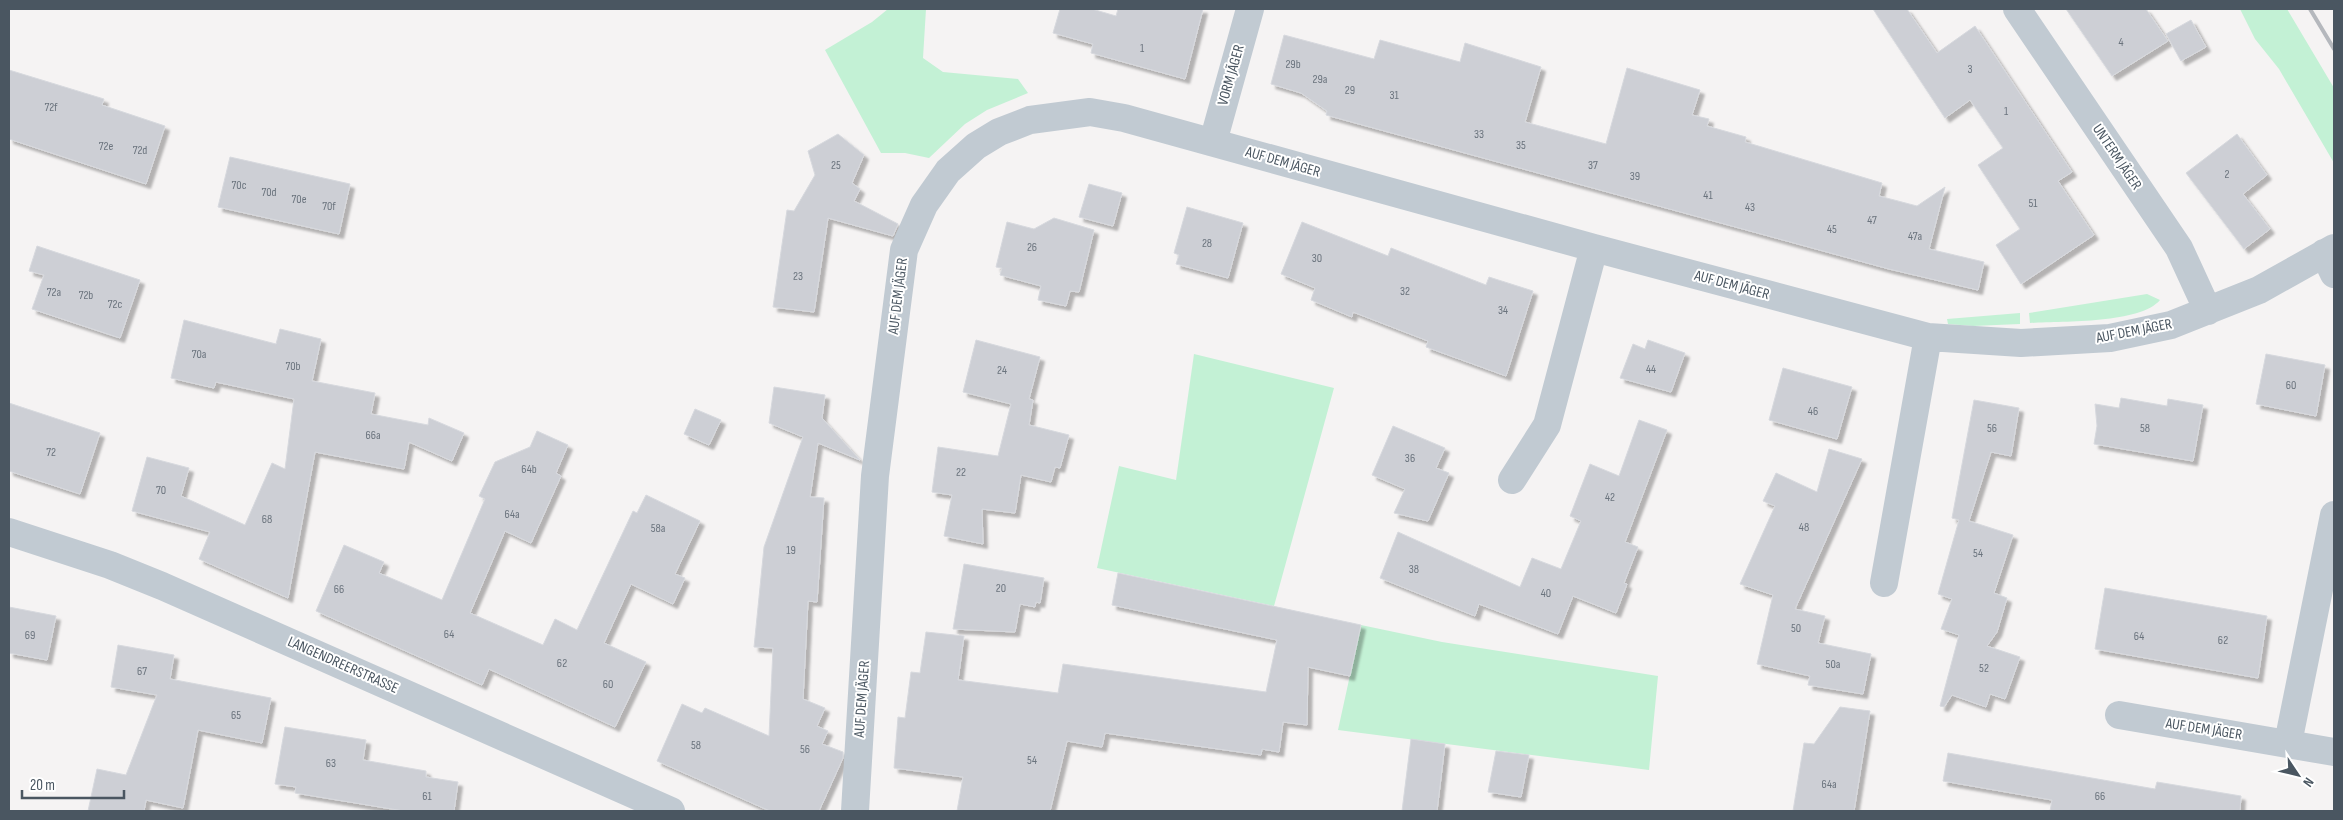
<svg xmlns="http://www.w3.org/2000/svg" width="2343" height="820" font-family="'Sofia Sans Condensed',sans-serif">
  <style>
    .green { fill: #c3f1d5 }
    .building { fill: #cdcfd5; stroke: #d7d9de; filter: url(#shadow) }
    .lines { fill: none; stroke-linecap: round; stroke-linejoin: round }
    .minor { stroke: #c1cad2; stroke-width: 28 }
    .rail { stroke: #b5b8bd; stroke-width: 4 }
    .labels { text-anchor: middle; dominant-baseline: central; stroke-width: 4; stroke-linejoin: round; paint-order: stroke }
    .number-label { font-size: 12px; fill: #6b747e }
    .street-label { font-size: 15px; fill: #4a5661; stroke: #fff }
  </style>
  <defs>
    <filter id="shadow"><feDropShadow dx="4.5" dy="4.5" stdDeviation="1" flood-color="#0004"/></filter>
  </defs>
  <rect width="100%" height="100%" fill="#f5f3f3"/>
  <path class="green" d="M888 9H926L923 58 943 72 1018 79 1028 93 987 110 965 124 929 158 905 153H881L825 50 872 22Z
    M2240 9H2287L2290 14 2334 88V163L2279 69 2255 39Z
    M2147 294 2160 300C2140 324 2061 321 2030 323L2029 313Z
    M2020 313V324L1973 326 1948 324 1947 319Z
    M1194 354 1334 388 1274 606 1097 568 1119 466 1176 480Z
    M1361 625 1442 642 1658 676 1649 770 1338 730Z"/>
  <path class="building" d="M1060 9H1092L1116 16 1118 9H1203L1185 79 1091 53 1093 44 1053 33Z
    M1873 9H1907L1937 53 1975 26 2072 172 2058 181 2094 235 2021 284 1996 245 2020 229 1978 165 2003 148 1970 100 1945 118Z
    M2066 9H2146L2168 41 2112 76Z
    M2191 20 2206 47 2181 61 2166 34Z
    M1284 35 1374 59 1380 40 1460 62 1465 43 1541 67 1525 122 1606 144 1627 68 1700 90 1692 115 1709 119 1707 126 1746 137 1745 142 1882 183 1879 196 1917 206 1945 187 1929 249 1984 262 1978 290 1889 269 1326 115 1327 111 1301 93 1271 84Z
    M9 70 104 99 102 105 165 126 146 184 9 139Z
    M838 134 864 155 852 183 860 189 854 201 898 224 893 236 828 218 814 312 773 307 787 210 794 211 815 175 808 151Z
    M2237 134 2267 175 2243 194 2270 229 2244 249 2186 173Z
    M230 157 350 184 339 234 218 207Z
    M1089 184 1122 193 1113 226 1079 217Z
    M1187 207 1243 223 1228 278 1176 264 1179 255 1174 253Z
    M1054 218 1094 230 1079 292 1070 291 1066 306 1038 300 1041 286 1000 275 1002 268 996 267 1007 222 1034 229Z
    M1302 222 1388 256 1391 248 1486 285 1489 277 1533 291 1506 376 1426 347 1428 341 1353 312 1352 317 1311 300 1315 288 1281 274Z
    M37 246 140 280 120 338 32 309 44 275 29 271Z
    M184 320 276 344 280 329 321 339 312 381 375 393 371 414 428 425 429 418 464 433 452 461 409 442 404 469 315 452 288 598 199 559 210 532 132 511 147 457 189 468 181 496 245 525 272 463 285 469 294 399 216 382 214 388 171 378Z
    M976 340 1040 357 1029 399 1033 400 1029 425 1069 435 1060 468 1055 467 1051 482 1021 475 1015 513 982 509 983 544 944 536 952 495 932 492 938 447 998 456 1011 404 963 392Z
    M1648 340 1685 353 1671 392 1620 378 1633 344 1645 349Z
    M2266 354 2325 365 2316 416 2256 404Z
    M1783 368 1852 387 1837 439 1769 420Z
    M774 387 825 395 822 418 860 460 818 443 810 497 824 498 817 602 808 601 803 699 825 708 817 726 828 731 822 744 843 752V758L819 811H770L657 761 682 704 702 713 705 708 769 736 773 648 754 647 764 547 803 437 769 423Z
    M2121 398 2167 406 2168 399 2203 405 2193 461 2094 444 2097 426 2095 404 2119 408Z
    M1974 400 2019 408 2011 456 1991 452 1969 521 2013 535 1994 593 2007 598 1997 632 1987 646 2020 657 2005 699 1990 694 1986 707 1952 695 1944 707 1940 706 1959 635 1941 629 1952 599 1938 594 1959 520 1952 518Z
    M9 403 100 433 80 494 9 471Z
    M695 409 721 420 709 445 684 434Z
    M1639 420 1667 430 1625 542 1638 547 1624 583 1627 584 1616 613 1573 596 1558 634 1479 604 1475 616 1380 578 1398 532 1520 587 1532 558 1561 569 1581 521 1570 516 1590 464 1619 476Z
    M1393 426 1445 448 1436 468 1449 473 1428 521 1394 513 1405 489 1372 475Z
    M537 431 568 445 556 473 561 476 531 543 505 531 470 613 543 645 555 619 577 630 633 511 637 513 646 495 700 521 675 574 685 578 673 604 631 584 604 643 646 662 615 727 489 669 482 685 316 611 344 545 384 562 379 573 442 600 485 499 479 496 495 462 530 447Z
    M1829 449 1862 459 1795 609 1825 616 1818 643 1871 654 1863 694 1808 685 1810 676 1757 664 1773 595 1740 584 1775 506 1763 501 1776 473 1817 492Z
    M964 564 1044 578 1040 603 1036 602 1035 607 1020 604 1015 632 953 629Z
    M1118 573 1361 625 1350 676 1308 667 1307 725 1283 722 1279 752 1262 749 1261 755 1105 733 1102 747 1067 741 1050 811H957L963 777 894 768 898 717 905 718 911 672 920 673 926 632 964 636 958 680 1058 693 1063 664 1266 692 1277 640 1112 605Z
    M2105 588 2267 616 2258 678 2095 649Z
    M9 607 56 616 47 660 9 653Z
    M118 645 174 655 170 679 271 698 262 743 198 730 183 808 146 800 144 811H88L97 769 126 775 157 695 111 687Z
    M1840 707 1870 711 1854 811H1793L1804 743 1814 744Z
    M285 727 366 740 363 760 426 771V777L458 782 454 811H404L295 793 296 787 275 784Z
    M1411 739 1445 744 1437 811H1402Z
    M1496 751 1529 755 1521 797 1488 792Z
    M1948 753 2155 789 2157 782 2241 796 2240 811H2050L2052 800 1943 781Z"/>
  <g class="lines">
    <path class="minor" d="M2017 9 2179 248 2208 311
      M1213 142 1250 9
      M2324 253 2334 274
      M1512 480 1547 425 1594 248
      M9 532 110 565 162 586 671 811
      M1884 583 1928 337
      M2119 715 2334 752
      M2288 743 2334 515
      M855 811 875 476 904 250 924 205 948 171 976 146 999 132 1030 120 1090 112 1124 118 1594 248 1928 337 2021 343 2110 338 2171 325 2259 290 2334 248"/>
    <path class="rail" d="M2310 9 2334 49"/>
  </g>
  <g class="labels">
    <g class="number-label">
      <text x="2121" y="42">4</text>
      <text x="1142" y="48">1</text>
      <text x="1293" y="64">29b</text>
      <text x="1970" y="69">3</text>
      <text x="1320" y="79">29a</text>
      <text x="1350" y="90">29</text>
      <text x="1394" y="95">31</text>
      <text x="51" y="107">72f</text>
      <text x="2006" y="111">1</text>
      <text x="1479" y="134">33</text>
      <text x="1521" y="145">35</text>
      <text x="106" y="146">72e</text>
      <text x="140" y="150">72d</text>
      <text x="836" y="165">25</text>
      <text x="1593" y="165">37</text>
      <text x="2227" y="174">2</text>
      <text x="1635" y="176">39</text>
      <text x="239" y="185">70c</text>
      <text x="269" y="192">70d</text>
      <text x="1708" y="195">41</text>
      <text x="299" y="199">70e</text>
      <text x="2033" y="203">51</text>
      <text x="329" y="206">70f</text>
      <text x="1750" y="207">43</text>
      <text x="1872" y="220">47</text>
      <text x="1832" y="229">45</text>
      <text x="1915" y="236">47a</text>
      <text x="1207" y="243">28</text>
      <text x="1032" y="247">26</text>
      <text x="1317" y="258">30</text>
      <text x="798" y="276">23</text>
      <text x="1405" y="291">32</text>
      <text x="54" y="292">72a</text>
      <text x="86" y="295">72b</text>
      <text x="115" y="304">72c</text>
      <text x="1503" y="310">34</text>
      <text x="199" y="354">70a</text>
      <text x="293" y="366">70b</text>
      <text x="1651" y="369">44</text>
      <text x="1002" y="370">24</text>
      <text x="2291" y="385">60</text>
      <text x="1813" y="411">46</text>
      <text x="1992" y="428">56</text>
      <text x="2145" y="428">58</text>
      <text x="373" y="435">66a</text>
      <text x="51" y="452">72</text>
      <text x="1410" y="458">36</text>
      <text x="529" y="469">64b</text>
      <text x="961" y="472">22</text>
      <text x="161" y="490">70</text>
      <text x="1610" y="497">42</text>
      <text x="512" y="514">64a</text>
      <text x="267" y="519">68</text>
      <text x="1804" y="527">48</text>
      <text x="658" y="528">58a</text>
      <text x="791" y="550">19</text>
      <text x="1978" y="553">54</text>
      <text x="1414" y="569">38</text>
      <text x="1001" y="588">20</text>
      <text x="339" y="589">66</text>
      <text x="1546" y="593">40</text>
      <text x="1796" y="628">50</text>
      <text x="449" y="634">64</text>
      <text x="30" y="635">69</text>
      <text x="2139" y="636">64</text>
      <text x="2223" y="640">62</text>
      <text x="562" y="663">62</text>
      <text x="1833" y="664">50a</text>
      <text x="1984" y="668">52</text>
      <text x="142" y="671">67</text>
      <text x="608" y="684">60</text>
      <text x="236" y="715">65</text>
      <text x="696" y="745">58</text>
      <text x="805" y="749">56</text>
      <text x="1032" y="760">54</text>
      <text x="331" y="763">63</text>
      <text x="1829" y="784">64a</text>
      <text x="427" y="796">61</text>
      <text x="2100" y="796">66</text>
    </g>
    <g class="street-label">
      <text transform="translate(1231 75) rotate(-74)">VORM JÄGER</text>
      <text transform="translate(2117 157) rotate(56)">UNTERM JÄGER</text>
      <text transform="translate(1283 162) rotate(16)">AUF DEM JÄGER</text>
      <text transform="translate(1732 285) rotate(15)">AUF DEM JÄGER</text>
      <text transform="translate(898 296) rotate(-83)">AUF DEM JÄGER</text>
      <text transform="translate(2134 331) rotate(-11)">AUF DEM JÄGER</text>
      <text transform="translate(343 665) rotate(24)">LANGENDREERSTRASSE</text>
      <text transform="translate(862 699) rotate(-86)">AUF DEM JÄGER</text>
      <text transform="translate(2204 729) rotate(9)">AUF DEM JÄGER</text>
    </g>
  </g>
  <rect width="2343" height="820" fill="none" stroke="#4a5661" stroke-width="20"/>
  <g transform="translate(2298 775) rotate(125)" stroke="#ffffff" stroke-width="4" paint-order="stroke">
  <path d="M0-4L9 19L0 12L-9 19Z" fill="#4a5661"/>
  <text y="-8" font-size="14" font-weight="bold" text-anchor="middle" fill="#4a5661">N</text>
  </g>
  <path d="M22 790v8h102v-8" fill="none" stroke="#4a5661" stroke-width="2.5"/>
  <text x="30" y="790" font-size="15" fill="#4a5661" stroke="#ffffff" stroke-width="4" paint-order="stroke">20 m</text>
</svg>
